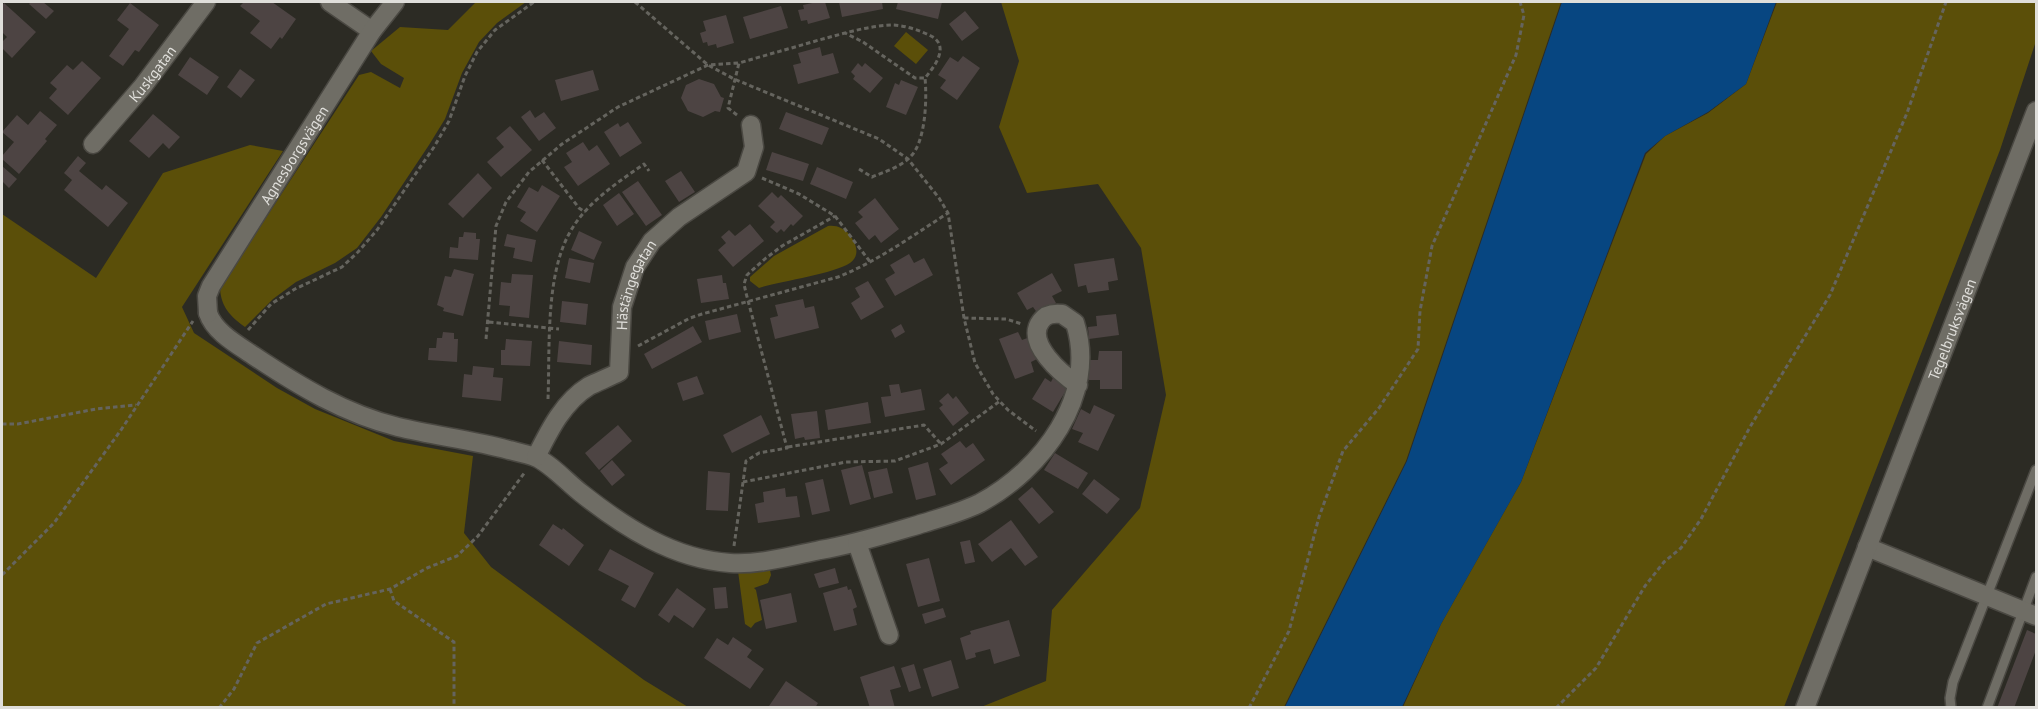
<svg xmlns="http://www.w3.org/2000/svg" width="2038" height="709" font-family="'PT Sans',sans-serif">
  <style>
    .green { fill: #5b4f09 }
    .water { fill: #074681 }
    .building { fill: #4d4443 }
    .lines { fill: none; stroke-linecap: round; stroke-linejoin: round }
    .lane-casing { stroke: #4a4842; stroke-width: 12 }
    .street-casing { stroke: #4a4842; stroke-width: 21 }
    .secondary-casing { stroke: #4a4842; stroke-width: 21 }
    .path { stroke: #65645e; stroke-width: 3; stroke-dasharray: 4.5 3; stroke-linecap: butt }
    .lane { stroke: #6f6d65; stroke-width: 9 }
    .street { stroke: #6f6d65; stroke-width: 18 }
    .secondary { stroke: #6f6d65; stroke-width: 18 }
    .labels { text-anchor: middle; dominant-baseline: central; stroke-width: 4.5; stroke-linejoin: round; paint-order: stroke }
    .street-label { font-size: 15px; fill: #dfdeda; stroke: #2c2b24 }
  </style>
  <rect width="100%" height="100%" fill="#2c2b24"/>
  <path class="green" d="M476 2H526L497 23 479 42 462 73 445 119 429 145 381 217 357 248 335 263 296 282 273 299 245 327C230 316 221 307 220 288L359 75 371 72 400 88 404 78 381 64 371 51 400 27 448 30Z
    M1001 2H1561L1406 461 1284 707H981L1046 681 1052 610 1140 508 1166 395 1141 248 1098 184 1027 193 999 127 1019 61Z
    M1777 2H2036V41L2000 150 1784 707H1403L1441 624 1521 482 1646 154 1665 136 1708 113 1746 84Z
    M906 32 928 50 916 64 894 46Z
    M250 145 283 151 182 307 194 333 277 388 315 409 394 441 473 456 464 533 491 567 644 680 688 707H2V214L96 278 163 173Z
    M828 226C837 225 843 228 849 234 856 243 861 255 850 263 833 274 781 281 759 288L750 281V277L774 256Z
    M769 565 771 575 768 583 754 588 756 590 762 620 755 623 751 628 745 624 738 571Z"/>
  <path class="water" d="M1562 2H1776L1746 84 1708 112 1665 136 1645 153 1521 482 1441 624 1402 707H1285L1407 461Z"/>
  <path class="building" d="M31 2H43L54 11 46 19 29 4Z
    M244 2H272L296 19 282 39 280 37 271 49 250 33 260 21 240 6Z
    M817 2H825L830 18 808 24 807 20 801 21 798 10 804 9 803 5Z
    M839 2H882L883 9 842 17Z
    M898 2H942L938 19 896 9Z
    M4 3 36 32 12 58 2 48V42L7 37 2 32V6Z
    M130 3 159 25 139 52 135 50 123 66 109 56 129 29 117 20Z
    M781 6 788 28 750 39 743 17Z
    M965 11 979 28 962 41 949 24Z
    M726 15 734 43 717 48 716 44 708 46 707 42 703 43 700 33 706 31 703 21Z
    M820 47 822 56 833 53 839 73 798 84 793 65 801 63 798 53Z
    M963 56 980 68 957 100 940 88 946 80 938 75 950 57 958 62Z
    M190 57 219 77 207 95 178 75Z
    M82 61 101 78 68 115 49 98 57 89 50 83 67 65 73 70Z
    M858 63 862 67 865 63 883 78 870 93 853 79 855 76 851 72Z
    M240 69 255 80 241 98 227 87Z
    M593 70 599 90 561 101 555 80Z
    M699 79 714 84 721 97 724 98 720 112 715 111 703 117 688 111 681 98 686 85Z
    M901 80 918 87 906 115 886 107 895 83 899 85Z
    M530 110 535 118 544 112 556 128 539 141 521 117Z
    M40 111 57 125 45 139 47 141 19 174 2 159V156L14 142 2 132 17 115 28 125Z
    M786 112 829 128 822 145 779 129Z
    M153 114 180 137 169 149 163 143 149 158 129 141Z
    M628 122 642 143 620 157 604 132 618 123 620 127Z
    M510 126 532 150 501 177 487 162 504 147 496 138Z
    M583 142 589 151 597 145 610 164 578 186 564 167 572 162 566 153Z
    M772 152 809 164 803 181 766 170Z
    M78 156 86 163 79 171 102 190 106 185 128 203 108 227 64 190 72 180 64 173Z
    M2 166 17 179 9 188 2 181Z
    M817 167 853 182 846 199 810 184Z
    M681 171 695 192 679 202 665 181Z
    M478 173 492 188 463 218 448 204Z
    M638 181 662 215 646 226 622 192Z
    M542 185 560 196 537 232 520 221 526 212 517 207 529 187 538 192Z
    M772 192 778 198 781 195 803 216 793 226 791 224 784 232 781 229 777 233 770 227 775 222 758 206Z
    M619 193 634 214 617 226 603 205Z
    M875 198 899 229 881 243 875 235 869 240 855 223 863 217 858 212Z
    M750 224 764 241 733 267 718 250 726 243 721 237 729 230 735 236Z
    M579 231 602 242 594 260 571 250Z
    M464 232 476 233V239H480L478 260 449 258 450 247 458 248 459 237H463Z
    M507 234 536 240 532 262 513 258 515 248 504 246Z
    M909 254 914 263 924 258 933 275 895 296 885 279 895 273 890 265Z
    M569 258 594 263 590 283 565 278Z
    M1114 258 1118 280 1108 282 1109 290 1088 293 1086 285 1078 287 1074 264Z
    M454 269 474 274 463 316 443 311 444 308 437 305 445 276 451 277Z
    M1052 273 1062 291 1052 296 1056 303 1038 314 1033 307 1027 310 1017 293Z
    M512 274 533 275 529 318 509 316 510 306 499 305 501 282 511 283Z
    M722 275 723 283H726L729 299 701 303 697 279Z
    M868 281 884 307 861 320 851 303 860 297 855 288Z
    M803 299 805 308 814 306 819 328 775 339 770 318 778 316 775 305Z
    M562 301 588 304 586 325 560 322Z
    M737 314 741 332 709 340 705 321Z
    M1116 314 1119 335 1089 339 1088 327 1097 326 1096 316Z
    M901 324 905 332 895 338 891 330Z
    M693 326 702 342 652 369 644 354Z
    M443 332 454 333V339H458L457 362 428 360 429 348H436L437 338H442Z
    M1018 332 1022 340 1030 337 1039 358 1031 362 1034 372 1015 379 999 339Z
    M506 339 532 341 530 366 501 365V350H505Z
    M559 341 592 345 591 365 557 362Z
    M1099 351H1122V389H1100V380H1089V360H1098Z
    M473 366 494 368 493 377 503 378 501 401 462 397 464 374 472 375Z
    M697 376 704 394 683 401 677 383Z
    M1045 378 1051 382 1053 378 1068 387 1053 412 1032 399Z
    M899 384 901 393 921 389 925 410 885 417 881 397 891 396 889 385Z
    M948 393 953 399 956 396 969 413 953 426 939 408 943 405 939 401Z
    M868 402 871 423 828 430 825 410Z
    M1094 405 1115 415 1098 451 1078 442 1083 433 1072 429 1081 409 1090 414Z
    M817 411 820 438 805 440 804 437 795 439 791 414Z
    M761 415 770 434 732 453 723 435Z
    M618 425 632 441 599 470 585 453Z
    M960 441 966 448 973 443 985 460 951 485 939 469 948 463 941 454Z
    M1055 453 1088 473 1078 489 1044 470Z
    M612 460 625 475 612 486 600 471Z
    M928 462 936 495 916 500 908 468Z
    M862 465 871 499 850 505 841 470Z
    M887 468 893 493 874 498 868 472Z
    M708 471 730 473 728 511 706 510Z
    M823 479 830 511 812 515 805 483Z
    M1094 479 1120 499 1107 514 1082 494Z
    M1032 487 1054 512 1039 524 1018 499Z
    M785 488 786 497 797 496 800 517 758 523 755 504 764 502 763 492Z
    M1011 520 1038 557 1025 566 1011 548 992 562 978 544Z
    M553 524 562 530 563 528 584 545 569 566 539 545Z
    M970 540 975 562 965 564 960 542Z
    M610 549 654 573 635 608 621 600 629 586 598 570Z
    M929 558 940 601 918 607 906 564Z
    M835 568 839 583 819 588 814 574Z
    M847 586 848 590 851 589 857 607 853 609 857 625 834 631 823 593Z
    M726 587 728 608 715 609 713 588Z
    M677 588 706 609 693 628 674 615 669 623 658 615Z
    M791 593 797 622 766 629 760 600Z
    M943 608 946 617 925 624 922 614Z
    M1009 620 1020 656 994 664 990 649 975 653 976 657 966 660 960 638 971 634 970 631Z
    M2027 630 2036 634V650L2014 708H1997Z
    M733 637 752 650 747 657 764 669 750 689 704 658 717 638 728 645Z
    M951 660 959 688 932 697 923 669Z
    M914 664 921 688 909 692 901 668Z
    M894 666 901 687 890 690 895 708H870L860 677Z
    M786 681 818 703 815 708 769 706Z"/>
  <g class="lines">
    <g class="lane-casing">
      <path id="lane" d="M1951 708 1950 698 1953 682 2036 470
        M1987 708 2036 577"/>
    </g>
    <g class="street-casing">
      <g id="street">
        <path d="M330 2 372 31"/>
        <path id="s1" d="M93 144 143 86 206 2"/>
        <path d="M208 313C214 332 238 345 254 356 299 386 345 414 398 427 435 436 473 440 509 450 517 452 527 454 535 457 550 463 568 483 581 493 624 527 673 559 730 563 759 565 791 556 820 550 856 544 890 533 924 523 943 517 962 512 980 503 1042 470 1098 396 1075 323L1062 314C1053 313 1046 314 1041 321 1024 343 1063 375 1078 385"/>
        <path id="s2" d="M536 457C549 431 563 402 589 386 599 381 610 377 619 372L622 307 635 267 652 241 679 217 746 172 754 147 751 125"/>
        <path d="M857 543 889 635"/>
        <path d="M1867 547 2036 616"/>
      </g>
    </g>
    <g class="secondary-casing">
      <g id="secondary">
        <path id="s3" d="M208 313 207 296 211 286 372 31 395 2"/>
        <path id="s4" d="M1805 708 2036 111"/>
      </g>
    </g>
    <path class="path" d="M635 2 708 65 734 79 879 139 908 159 939 198 948 213 964 318 975 363 993 394 1008 410 1036 431
      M737 115 728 108 739 63C766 55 792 48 819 40 842 34 867 26 891 25 904 25 919 30 931 36 950 46 935 66 925 78H915L863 42 845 33
      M542 160 579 208 585 212
      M859 169 872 177C884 172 900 167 909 158 926 144 927 98 925 78
      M762 178 799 194 835 216 871 263
      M964 318 1006 319 1022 324
      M489 322 559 329
      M248 330 271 304 295 289 342 267 358 252 377 230 434 147 449 121 465 76 477 52 495 30 534 2
      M486 339 496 226 506 202 529 172 562 144 618 107 708 65 739 63
      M638 346 690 318 702 314 838 277C878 261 912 236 948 213
      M548 399C550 349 545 276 570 232 587 202 617 183 644 164L649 171
      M2 424H18L96 409 136 405
      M788 447 924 425 941 444
      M743 482 846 462 895 461 941 444 1000 401
      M734 546 746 461 759 453 787 448 746 293 744 284 747 275 766 258 782 246 835 216
      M2 575 54 523 121 430 193 321
      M390 589 394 601 454 642V708
      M219 708 234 689 257 643 326 604 390 589 427 568 457 556 478 536 525 472
      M1249 708 1289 631 1319 517 1343 451 1379 408 1418 349 1420 311 1432 246 1516 55 1524 15 1520 2
      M1556 708 1596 668 1645 586 1664 562 1681 548 1701 519 1750 427 1830 295 1907 113 1946 2"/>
    <use href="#lane" class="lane"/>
    <use href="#street" class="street"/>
    <use href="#secondary" class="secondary"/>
  </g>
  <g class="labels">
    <g class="street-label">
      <text stroke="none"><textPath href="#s1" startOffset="92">Kuskgatan</textPath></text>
      <text stroke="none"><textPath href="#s3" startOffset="183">Agnesborgsvägen</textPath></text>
      <text stroke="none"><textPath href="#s2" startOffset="213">Hästängegatan</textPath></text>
      <text stroke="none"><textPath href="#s4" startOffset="406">Tegelbruksvägen</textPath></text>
    </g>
  </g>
  <rect width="2038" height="709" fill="none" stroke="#dfdeda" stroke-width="6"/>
</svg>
